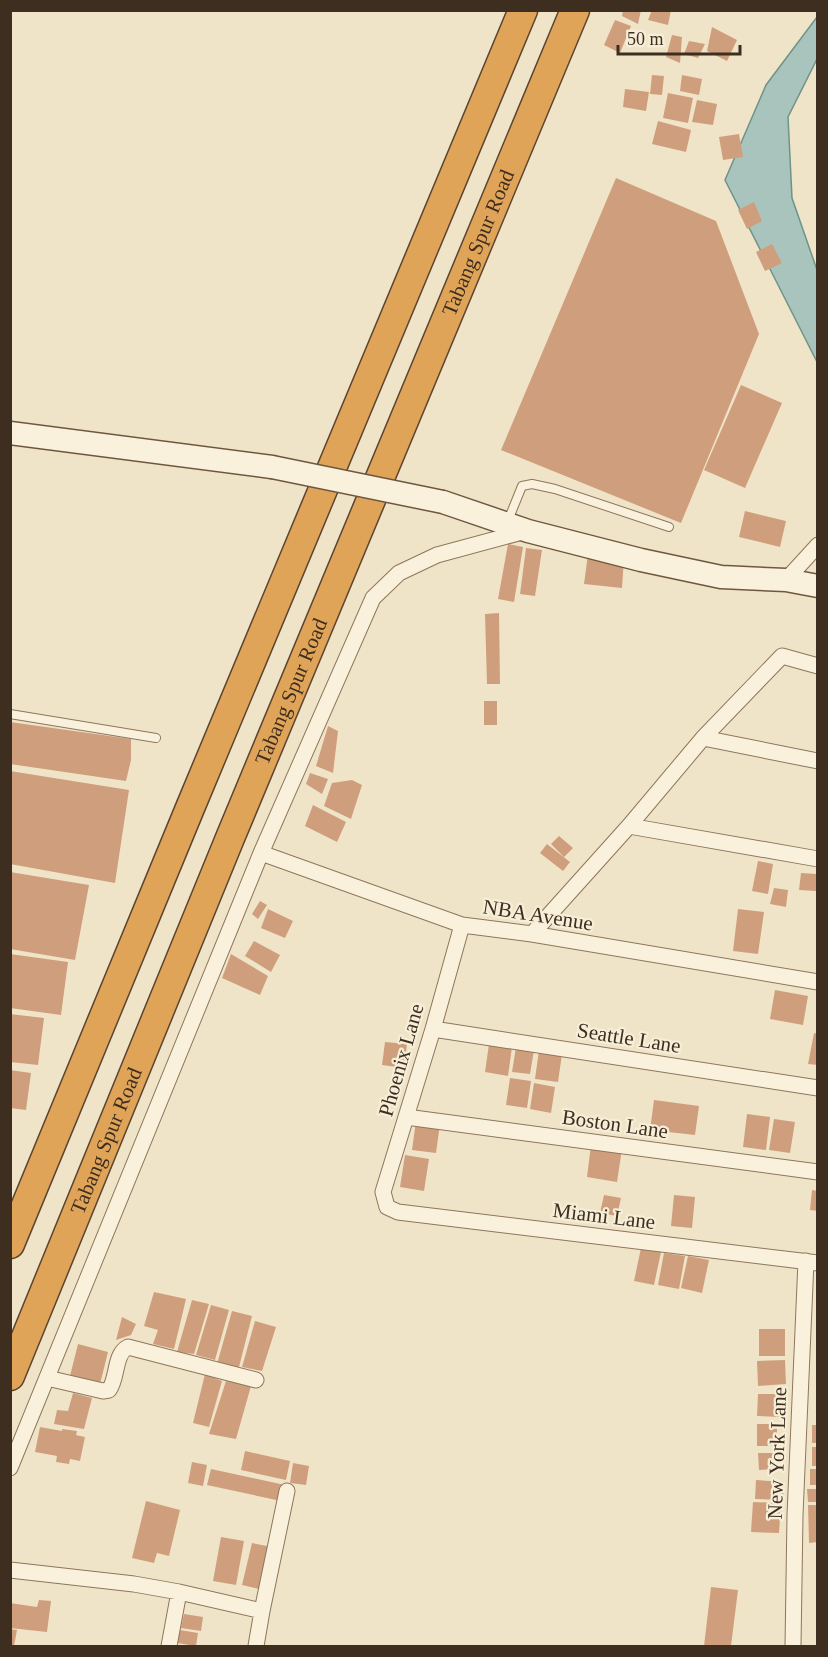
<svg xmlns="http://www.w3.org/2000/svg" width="828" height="1657" font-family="'Times New Roman',serif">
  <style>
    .water { fill: #a9c4bc; stroke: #6f938a; stroke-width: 1.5 }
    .building { fill: #cf9f7d }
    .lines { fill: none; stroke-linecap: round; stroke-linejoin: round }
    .lane-casing { stroke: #8d765c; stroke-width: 10 }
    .street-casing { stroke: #8d765c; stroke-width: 17 }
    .secondary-casing { stroke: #6f573f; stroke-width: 25 }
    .highway-casing { stroke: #5b4430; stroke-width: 31 }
    .lane { stroke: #faf1dc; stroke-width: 8 }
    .street { stroke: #faf1dc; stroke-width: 15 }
    .secondary { stroke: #faf1dc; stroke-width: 22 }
    .highway { stroke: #e0a458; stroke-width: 28 }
    .secondary-bridge-casing { stroke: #6f573f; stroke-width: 25; stroke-linecap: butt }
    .secondary-bridge { stroke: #faf1dc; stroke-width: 22 }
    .labels { text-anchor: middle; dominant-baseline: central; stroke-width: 4.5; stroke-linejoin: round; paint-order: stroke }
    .street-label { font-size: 21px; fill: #3d2e20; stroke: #f7eed8 }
  </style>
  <rect width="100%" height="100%" fill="#f0e4c8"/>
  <path class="water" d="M817 17V59L788 117 792 198 817 270V362L725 180 766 85Z"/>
  <path class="building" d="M623 10H641L638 24 622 16Z
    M652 10H671L668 25 648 20Z
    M615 20 631 26 620 53 604 45Z
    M712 27 737 40 727 61 707 51Z
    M672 35 682 37 680 63 666 57Z
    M689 41 705 44 698 58 684 54Z
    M652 75 664 76 662 95 650 94Z
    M682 75 702 79 699 95 680 91Z
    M625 89 649 92 646 111 623 107Z
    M668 93 693 98 688 123 663 118Z
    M697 100 717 104 713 125 692 122Z
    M658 121 691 130 686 152 652 144Z
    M739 134 743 157 723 160 719 137Z
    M616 178 716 221 759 334 681 523 501 450Z
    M754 202 762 221 747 229 738 210Z
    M772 244 782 263 765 271 756 252Z
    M741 385 782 403 745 488 704 470Z
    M745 511 786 521 780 547 739 537Z
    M508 544 523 547 514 602 498 599Z
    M526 548 542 550 535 596 520 594Z
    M588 554 624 558 622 588 584 584Z
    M499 613 500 684H487L485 614Z
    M484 701H497V725H484Z
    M10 722 131 739V760L126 781 10 764Z
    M328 726 338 731 333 773 316 766Z
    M10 771 129 790 115 883 10 864Z
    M310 773 328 779 322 794 306 784Z
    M352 780 362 785 351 819 324 806 332 783Z
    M313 805 346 822 337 842 305 826Z
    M559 836 573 848 564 857 551 844Z
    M547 844 570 862 563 871 540 853Z
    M758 861 773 864 768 894 752 891Z
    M10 872 89 885 75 960 10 949Z
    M801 873 817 874 816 891 799 890Z
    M774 888 788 890 786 907 770 904Z
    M260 901 267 905 258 919 252 914Z
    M268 909 293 921 285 938 261 928Z
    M738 909 764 912 758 954 733 951Z
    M254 941 280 955 271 972 245 956Z
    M10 954 68 962 61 1015 10 1008Z
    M231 954 268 976 260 995 222 978Z
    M775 990 808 996 803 1025 770 1019Z
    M10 1014 44 1018 38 1065 10 1062Z
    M814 1033 818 1034V1065L808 1064Z
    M385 1042 407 1044 404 1068 382 1065Z
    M489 1044 512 1047 508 1076 485 1072Z
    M516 1047 534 1050 530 1074 512 1072Z
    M539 1050 562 1054 558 1082 535 1079Z
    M10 1070 31 1073 26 1110 10 1108Z
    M510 1078 531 1081 527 1108 506 1105Z
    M534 1083 555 1087 551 1113 530 1109Z
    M654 1100 699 1106 695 1135 650 1130Z
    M747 1114 770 1117 766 1150 743 1147Z
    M774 1119 795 1122 790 1153 769 1150Z
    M416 1121 440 1124 436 1153 412 1150Z
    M591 1145 622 1149 617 1182 587 1177Z
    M405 1155 429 1159 424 1191 400 1187Z
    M812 1190 818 1191V1211L810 1210Z
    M604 1195 621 1198 617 1216 600 1213Z
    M674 1195 695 1197 692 1228 671 1226Z
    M641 1248 661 1252 654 1285 634 1281Z
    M664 1253 685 1256 679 1289 658 1285Z
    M688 1256 709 1260 702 1293 681 1288Z
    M154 1292 186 1299 174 1349 153 1344 158 1330 144 1326Z
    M192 1300 209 1304 194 1354 177 1352Z
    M211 1305 229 1310 215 1360 196 1355Z
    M232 1311 252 1316 239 1367 217 1364Z
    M122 1317 136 1324 131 1335 116 1340Z
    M255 1321 276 1327 262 1371 242 1367Z
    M759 1329H785V1356H759Z
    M78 1344 108 1352 100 1384 70 1376Z
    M785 1360 786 1384 758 1386 757 1361Z
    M205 1374 222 1381 209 1427 193 1423Z
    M226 1381 251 1386 236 1439 209 1434Z
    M73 1393 92 1398 84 1429 54 1424 57 1410 68 1411Z
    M758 1394H782L781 1417 757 1416Z
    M757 1424H777V1446H757Z
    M812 1425H818V1443H812Z
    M40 1427 62 1431V1429L77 1431 76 1435 85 1437 80 1461 70 1459 69 1464 56 1462 57 1456 35 1452Z
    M812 1447H818V1466H812Z
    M245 1451 290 1461 286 1480 241 1470Z
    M758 1453H776L777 1469 759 1470Z
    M192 1462 207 1465 203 1486 188 1483Z
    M293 1463 309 1466 306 1485 290 1483Z
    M211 1469 285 1485 281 1501 207 1485Z
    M810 1469H818V1485H810Z
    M756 1480 784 1482 783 1500 755 1499Z
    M807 1489H818V1502H808Z
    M146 1501 180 1510 169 1556 157 1553 154 1563 132 1558Z
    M753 1502 781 1503 779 1533 751 1532Z
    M808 1505H818V1542L809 1543Z
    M221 1537 244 1541 236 1585 213 1581Z
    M252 1543 272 1547 263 1590 242 1585Z
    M711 1587 738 1590 731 1646H704Z
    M39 1600 51 1601 47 1632 10 1628V1603L37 1607Z
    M184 1614 203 1617 201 1631 181 1628Z
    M10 1629 17 1630 14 1646H10Z
    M180 1630 198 1633 196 1646 177 1643Z"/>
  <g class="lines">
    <g class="lane-casing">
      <path id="lane" d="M507 523 522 486 532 484 555 489 669 527
        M10 714 156 738"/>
    </g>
    <g class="street-casing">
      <path id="street" d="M786 580 818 545
        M703 738 818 761
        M629 826 818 859
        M261 853 462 925 532 934 818 982
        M462 925 433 1029 383 1192 387 1207 398 1212 818 1263
        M532 934 629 826 703 738 782 656 818 666
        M433 1029 818 1088
        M406 1117 818 1172
        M47 1378 103 1391 109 1390C118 1378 114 1354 128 1347L256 1380
        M10 1468 261 853 373 598 399 573 437 555 526 531
        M10 1570 134 1584 179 1592 262 1611 256 1646
        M262 1611 287 1491
        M169 1646 179 1592
        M793 1646 795 1515 806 1261"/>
    </g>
    <g class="secondary-casing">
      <path id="secondary" d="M10 433 272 467
        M443 502 528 531 641 560 721 577 786 580 818 586"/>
    </g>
    <g class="highway-casing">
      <g id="highway">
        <path d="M10 1244 190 808 523 10"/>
        <path id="s1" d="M10 1376 230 838 575 10"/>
      </g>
    </g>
    <use href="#lane" class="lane"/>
    <use href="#street" class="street"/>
    <use href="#secondary" class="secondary"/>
    <use href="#highway" class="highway"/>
    <g class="secondary-bridge-casing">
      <path id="secondary-bridge" d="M272 467 443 502"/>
    </g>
    <use href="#secondary-bridge" class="secondary-bridge"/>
  </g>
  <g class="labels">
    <g class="street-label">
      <text stroke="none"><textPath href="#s1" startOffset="1226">Tabang Spur Road</textPath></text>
      <text stroke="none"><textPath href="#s1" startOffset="740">Tabang Spur Road</textPath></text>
      <text transform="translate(538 915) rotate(9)">NBA Avenue</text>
      <text transform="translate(629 1038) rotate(9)">Seattle Lane</text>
      <text transform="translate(401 1060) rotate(-74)">Phoenix Lane</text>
      <text transform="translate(615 1124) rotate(8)">Boston Lane</text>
      <text stroke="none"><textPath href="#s1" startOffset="254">Tabang Spur Road</textPath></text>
      <text transform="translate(604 1216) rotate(7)">Miami Lane</text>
      <text transform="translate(777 1453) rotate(-88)">New York Lane</text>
    </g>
  </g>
  <rect width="828" height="1657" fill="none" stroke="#3d2e20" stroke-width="24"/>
  <path d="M618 45v9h122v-9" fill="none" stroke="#3d2e20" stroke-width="3"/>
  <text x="627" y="45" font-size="18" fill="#3d2e20" stroke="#f7eed8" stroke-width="4.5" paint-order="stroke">50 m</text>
</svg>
